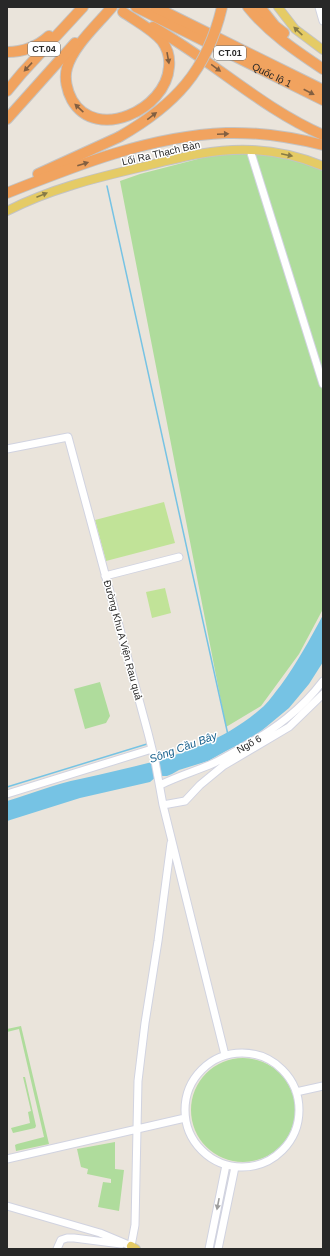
<svg xmlns="http://www.w3.org/2000/svg" width="330" height="1256" font-family="Helvetica,sans-serif">
  <style>
    .green { fill: #afdc9c }
    .pitch { fill: #c1e398 }
    .water { fill: #76c3e4 }
    .lines { fill: none; stroke-linecap: round; stroke-linejoin: round }
    .stream { stroke: #76c3e4; stroke-width: 1.5 }
    .minor-casing { stroke: #d1d3e0; stroke-width: 9 }
    .major-casing { stroke: #c3c3c3; stroke-width: 10 }
    .highway-casing { stroke: #c3c3c3; stroke-width: 12 }
    .minor { stroke: #fff; stroke-width: 7 }
    .major { stroke: #e5cb65; stroke-width: 8 }
    .highway { stroke: #f1a35f; stroke-width: 10 }
    .highway-bridge-casing { stroke: #c3c3c3; stroke-width: 12; stroke-linecap: butt }
    .highway-bridge { stroke: #f1a35f; stroke-width: 10 }
    .oneway { fill: #867a46 }
    .oneway2 { fill: #825f41 }
    .oneway3 { fill: #9e9e9e }
    .labels { text-anchor: middle; dominant-baseline: central; stroke-width: 3; stroke-linejoin: round; paint-order: stroke }
    .shield { fill: #fff; stroke: #686868; stroke-width: 1 }
    .shield-label { font-size: 9px; font-weight: bold; fill: #282828 }
    .street-label { font-size: 10px; fill: #282828; stroke: #fff }
    .water-label { font-size: 11px; font-style: italic; fill: #18618d; stroke: #fff }
  </style>
  <rect width="100%" height="100%" fill="#eae4db"/>
  <path class="green" d="M221 153H270L304 162 323 170V609L299 654 261 706 226 727 120 181 140 174Z
    M100 682 110 716 106 723 85 729 74 689Z
    M21 1026 49 1144 16 1151 15 1145 17 1144 44 1137 19 1029 7 1032V1029Z
    M191 1110a52 52 0 1 1 104 0a52 52 0 1 1-104 0Z
    M23 1077H25L36 1126 35 1128 13 1133 11 1128 30 1123 28 1112 31 1111Z
    M115 1142V1169L124 1170 119 1211 98 1207 103 1182 111 1183V1179L87 1174 88 1169 81 1167 77 1149Z"/>
  <path class="pitch" d="M164 502 175 543 106 561 95 520Z
    M165 588 171 613 152 618 146 592Z"/>
  <path class="water" d="M323 615V662L309 684 289 708 254 737 226 751 208 761 179 770 172 774 167 776H157L150 782 80 798 7 821V801C31 794 55 784 80 779 145 764 212 753 264 706 270 700 275 692 281 685 297 663 310 639 323 615Z"/>
  <g class="lines">
    <path class="stream" d="M107 186 228 735
      M7 787 147 744"/>
    <g class="minor-casing">
      <path id="minor" d="M319 7 323 21
        M250 150 323 384
        M7 449 68 437 148 733 155 761 163 805 225 1055
        M105 576 179 557
        M160 785C178 776 196 771 214 763 224 758 234 752 243 747 275 729 301 710 323 681
        M7 794 152 749
        M163 805 185 801 200 785 223 766 289 727 323 694
        M185 1110a57 57 0 1 1 114 0a57 57 0 1 1-114 0Z
        M296 1092 323 1086
        M7 1159 185 1118
        M7 1206 100 1233 131 1246
        M131 1246 135 1225 138 1081 145 1023 158 941 171 843
        M57 1249 61 1240 67 1238H74L121 1244
        M209 1249 226 1165
        M218 1249 235 1167"/>
    </g>
    <g class="major-casing">
      <path id="major" d="M278 7 295 29 323 50
        M7 211C50 189 95 178 142 167 178 158 215 148 252 150 277 151 301 157 323 166
        M131 1246 136 1249"/>
    </g>
    <g class="highway-casing">
      <g id="highway">
        <path d="M112 7C98 24 73 46 67 68 64 78 67 91 72 100 96 142 166 110 169 67 170 58 167 48 162 41 152 29 136 21 123 12"/>
        <path id="s1" d="M136 7 323 100"/>
        <path d="M155 7 323 90"/>
        <path d="M248 7C269 33 296 51 323 69"/>
        <path d="M260 7 275 26 284 33"/>
        <path d="M153 27C212 60 261 108 323 135"/>
        <path d="M7 52C24 52 37 47 49 36"/>
        <path d="M7 91 22 73 83 7"/>
        <path d="M7 119 75 43"/>
        <path d="M38 174 119 137"/>
        <path d="M7 193C77 165 150 136 226 133 259 132 291 137 323 145"/>
      </g>
    </g>
    <use href="#minor" class="minor"/>
    <use href="#major" class="major"/>
    <use href="#highway" class="highway"/>
    <g class="highway-bridge-casing">
      <path id="highway-bridge" d="M119 137C175 105 207 71 222 7"/>
    </g>
    <use href="#highway-bridge" class="highway-bridge"/>
  </g>
  <defs><path id="oneway-solid" d="M-6-.8H1V-3.2L6.5 0L1 3.2V.8H-6Z"/></defs>
  <g class="oneway">
    <use href="#oneway-solid" transform="translate(298 31) rotate(-137)"/>
    <use href="#oneway-solid" transform="translate(287 155) rotate(12)"/>
    <use href="#oneway-solid" transform="translate(42 195) rotate(-22)"/>
  </g>
  <g class="oneway2">
    <use href="#oneway-solid" transform="translate(168 58) rotate(80)"/>
    <use href="#oneway-solid" transform="translate(28 67) rotate(133)"/>
    <use href="#oneway-solid" transform="translate(216 68) rotate(36)"/>
    <use href="#oneway-solid" transform="translate(309 92) rotate(27)"/>
    <use href="#oneway-solid" transform="translate(79 108) rotate(-137)"/>
    <use href="#oneway-solid" transform="translate(152 116) rotate(-37)"/>
    <use href="#oneway-solid" transform="translate(223 134) rotate(-2)"/>
    <use href="#oneway-solid" transform="translate(83 164) rotate(-18)"/>
  </g>
  <use class="oneway3" href="#oneway-solid" transform="translate(218 1204) rotate(101)"/>
  <g class="labels">
    <g class="shield">
      <rect x="28" y="42" width="32" height="14" rx="3"/>
      <rect x="214" y="46" width="32" height="14" rx="3"/>
    </g>
    <g class="shield-label">
      <text x="44" y="49">CT.04</text>
      <text x="230" y="53">CT.01</text>
    </g>
    <g class="street-label">
      <text stroke="none"><textPath href="#s1" startOffset="152">Quốc lộ 1</textPath></text>
      <text transform="translate(161 153) rotate(-13)">Lối Ra Thạch Bàn</text>
      <text transform="translate(123 640) rotate(75)">Đường Khu A Viện Rau quả</text>
      <text transform="translate(249 744) rotate(-30)">Ngõ 6</text>
    </g>
    <g class="water-label">
      <text transform="translate(183 747) rotate(-20)">Sông Cầu Bây</text>
    </g>
  </g>
  <rect width="330" height="1256" fill="none" stroke="#282828" stroke-width="16"/>
</svg>
